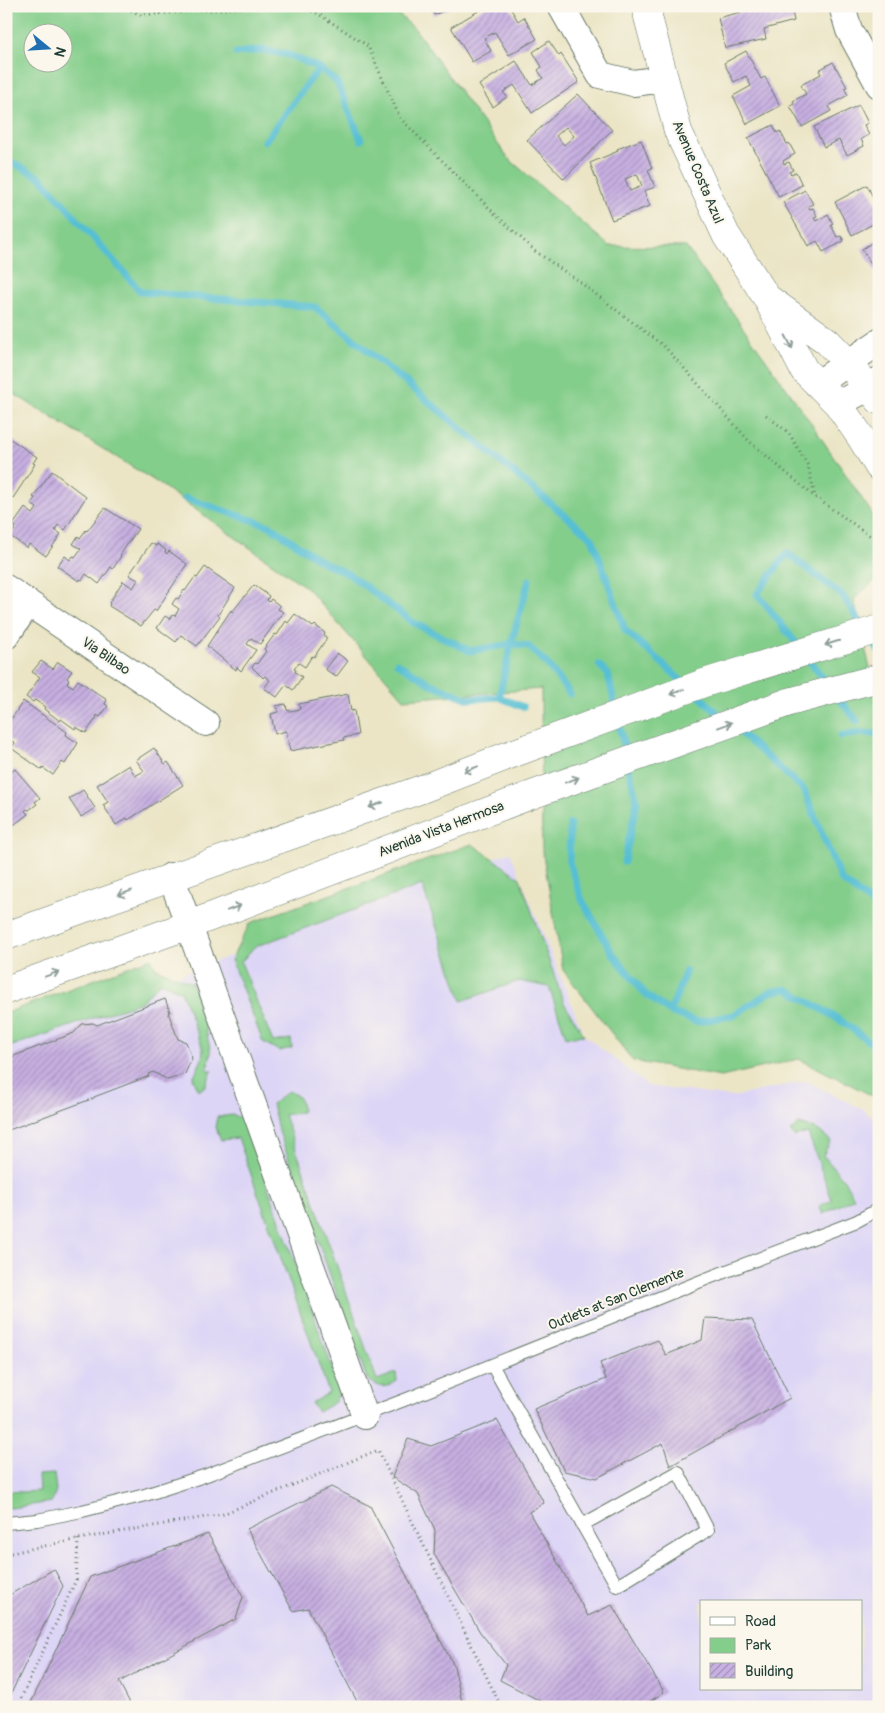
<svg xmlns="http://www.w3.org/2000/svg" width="885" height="1713" font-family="Pangolin,sans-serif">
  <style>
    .built { fill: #ddd5f6; fill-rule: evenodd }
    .green { fill: #84ce8b; stroke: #528660; fill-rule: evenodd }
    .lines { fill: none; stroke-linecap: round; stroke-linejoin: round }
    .stream { stroke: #57bfd3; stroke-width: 7 }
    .building { fill: url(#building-hatch); fill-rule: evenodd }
    .service-casing { stroke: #667867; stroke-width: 14 }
    .minor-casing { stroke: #667867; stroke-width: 28 }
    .tertiary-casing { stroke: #667867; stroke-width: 29 }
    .secondary-casing { stroke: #667867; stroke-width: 29 }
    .path { stroke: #667867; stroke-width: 3; stroke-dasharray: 1 4; stroke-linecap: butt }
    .service { stroke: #fff; stroke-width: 12 }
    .minor { stroke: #fff; stroke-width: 26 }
    .tertiary { stroke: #fff; stroke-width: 28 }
    .secondary { stroke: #fff; stroke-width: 28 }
    .oneway { stroke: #8f9e9a }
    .labels { text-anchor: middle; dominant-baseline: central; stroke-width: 4; stroke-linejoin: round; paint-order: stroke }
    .street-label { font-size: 14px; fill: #1f3d34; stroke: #fbf7ec }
  </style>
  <defs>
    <pattern id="building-hatch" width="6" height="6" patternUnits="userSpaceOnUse" patternTransform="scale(1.25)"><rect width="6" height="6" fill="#c8b0e2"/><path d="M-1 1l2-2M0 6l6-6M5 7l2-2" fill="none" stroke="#a290b8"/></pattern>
  </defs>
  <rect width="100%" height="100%" fill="#fbf7ec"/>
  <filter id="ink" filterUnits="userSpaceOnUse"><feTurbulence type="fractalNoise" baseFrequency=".02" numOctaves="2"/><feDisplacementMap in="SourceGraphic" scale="10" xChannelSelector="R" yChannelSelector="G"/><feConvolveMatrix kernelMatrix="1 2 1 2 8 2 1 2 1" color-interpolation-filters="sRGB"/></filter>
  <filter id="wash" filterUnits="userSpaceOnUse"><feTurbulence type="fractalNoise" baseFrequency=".0096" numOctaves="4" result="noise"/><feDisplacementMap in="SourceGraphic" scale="20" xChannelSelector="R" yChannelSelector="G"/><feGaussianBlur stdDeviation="1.12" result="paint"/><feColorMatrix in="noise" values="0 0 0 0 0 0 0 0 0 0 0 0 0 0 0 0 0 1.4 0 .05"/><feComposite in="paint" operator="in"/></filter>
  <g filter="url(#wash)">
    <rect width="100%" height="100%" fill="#ebe5c6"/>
    <path class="built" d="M510 852 584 1035 648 1086 732 1097 806 1081 864 1110 879 1124V1707H6V1039ZM701 1602H861V1689H701Z"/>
    <path class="green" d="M6 6H389L415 29 508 158 609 246 686 247 809 420 879 524V577L854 599 879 708V1099L799 1059 721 1077 633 1061 563 970 542 849 541 689 404 699 307 588 158 483 6 389ZM32 32H62V62H32Z
      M472 844 520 878 564 1003 584 1035 566 1037 549 987 519 981 462 1001 422 885 254 947 241 962 273 1042 291 1039 292 1048 279 1051 263 1042 231 960 250 923Z
      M151 958 156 968 192 983 204 1020 211 1053 207 1069 212 1071 205 1086 199 1091 193 1078 202 1059 203 1049 181 991 160 982 141 1002 6 1048V1013Z
      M288 1091C299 1095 302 1100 302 1112L284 1115 377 1380 396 1373 397 1381C384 1390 379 1387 367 1379L277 1126 272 1104Z
      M232 1115 244 1119 340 1390 335 1402 318 1412 311 1403 329 1393 238 1138 221 1140 215 1127 217 1117Z
      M799 1124 818 1130 831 1141 823 1155 844 1180 854 1198 823 1214 819 1206 832 1200 808 1133 794 1137 791 1131Z
      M54 1474 56 1490 52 1502 11 1508 6 1507V1491L21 1492 39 1491 38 1475Z"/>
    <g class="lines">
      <path class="stream" d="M236 53 263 50 289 55 319 68 337 82 361 140
        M265 141 319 68
        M6 159 41 178 141 292 315 307 592 538 625 630 684 683
        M185 498 270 526 321 561 350 575 414 623 470 651 511 644 528 646 547 664 570 694
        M870 638 879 651
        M800 648 757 594 787 553 843 596 864 629
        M806 657 829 685
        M397 663 431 684 469 699 499 697 523 707
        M599 665 608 674 616 711
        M696 693 725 720
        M837 696 857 721
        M499 697 511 644 529 580
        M618 721 626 754
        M735 728 804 790 841 880 879 909
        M841 736 862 733 879 734
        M570 824 569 862 582 900 613 954 645 994 670 1012 697 1022 734 1015 770 992 787 989 840 1020 879 1049
        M624 862 637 802 628 765
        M670 1012 686 971"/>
    </g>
    <g id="blocks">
      <path class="building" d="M431 6H455L434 15Z
        M487 6H509L518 21 524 17 537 39 509 55 495 32 484 38 491 51 472 62 451 27Z
        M753 6H791L794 21 764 29 766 39 725 48 718 18 741 12 740 9Z
        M549 41 559 56 561 54 579 82 532 113 514 85 503 92 507 97 493 107 479 85 516 61 532 85 543 78 538 70 542 67 533 52Z
        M746 51 761 79 765 77 780 106 747 124 733 96 751 86 746 76 734 82 724 63Z
        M833 62 847 87 844 88 848 95 829 106 831 111 802 127 790 106 794 104 793 101 806 94 801 85 821 74 819 70Z
        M578 94 612 130 564 179 527 140ZM566 127 574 136 564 145 556 136Z
        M859 105 868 123 864 125 869 135 861 139 864 146 847 155 839 140 824 147 814 127Z
        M773 125 777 133 780 131 787 144 789 143 795 154 783 161 784 164 789 162 793 170 789 172 791 174 796 172 802 185 779 197 748 138Z
        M641 140 652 168 648 170 655 187 644 191 650 206 612 220 590 163 618 151 617 149ZM637 174 642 186 630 191 625 179Z
        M867 185 876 203 879 201V221L852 235 835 202Z
        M805 190 813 204 808 206 810 209 813 208 817 216 814 218 816 221 828 214 833 224 831 225 837 237 841 236 844 241 823 252 817 241 808 246 783 202Z
        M879 238V277L862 249Z
        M6 436 37 457 33 463 35 464 21 486 13 498 11 497 6 504Z
        M52 471 86 497 65 530 58 525 55 530 61 534 46 556 29 544 27 548 10 536 16 527 13 525 25 508 33 514 37 508 31 504 35 498 33 497Z
        M105 508 138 529 120 555 121 556 113 569 111 567 99 584 86 574 82 580 80 579 79 581 57 566 65 556 70 560 73 556 75 557 81 549 73 544 78 536 80 538 86 530 87 531Z
        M151 543 156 546 157 544 166 550 165 552 167 554 169 551 187 564 156 611 154 610 141 626 109 606 110 604 109 603 123 581 133 588 138 580 129 575Z
        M205 567 235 588 218 615 220 616 197 646 181 635 176 642 157 628 165 616 170 619 173 615 175 616 179 609 172 604 176 598 178 599 184 590 185 591 195 577 197 578Z
        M254 585 269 596 267 600 269 602 271 599 280 606 278 609 283 612 260 644 251 638 247 644 256 650 241 671 237 667 236 670 207 646 231 610 232 612Z
        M295 614 313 627 315 625 325 633 324 636 327 638 314 657 312 656 305 667 299 663 294 669 296 670 295 672 302 677 293 690 286 685 277 697 264 688 270 680 265 676 263 678 252 667 255 663 257 664 266 651 264 649 275 634 277 635 286 621 288 623Z
        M337 653 348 661 336 677 325 669Z
        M41 661 53 669 58 662 72 671 67 678 69 680 67 683 73 687 78 680 107 700 105 704 108 706 100 717 97 715 96 717H97L86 733 76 727 75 729 61 719 60 721 44 709 45 707 35 700 33 702 26 697 40 677 32 672Z
        M348 694 351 711 354 710 358 735 343 738 344 740 290 751 286 731 275 734 271 714 278 712V708H276L275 706 286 704 287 710 290 711 300 709 299 704Z
        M23 701 67 732 66 735 78 743 65 764 62 762 53 775 43 768 42 770 11 748 15 743 7 738 6 740V714L12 718Z
        M154 748 165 764 168 762 183 785 128 820 127 818 116 825 103 805 108 802 97 785 129 765 135 776 144 771 136 760Z
        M15 769 40 798 35 802 37 804 29 810 27 809 25 811 28 814 11 827 6 822V776Z
        M83 790 95 808 81 817 69 799Z
        M165 999 170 1012H168L178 1039 186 1042 192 1058 185 1074 168 1080 153 1072 148 1074 149 1076 94 1097V1098L6 1131V1059L74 1033 82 1024 93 1023 97 1025Z
        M705 1318 752 1320 790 1398 670 1466 663 1443 597 1478 564 1471 534 1409 606 1379 600 1363 658 1340 666 1355 702 1340Z
        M497 1420 544 1503 529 1512 588 1616 612 1605 664 1692 642 1707H547L546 1704 500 1680 506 1665 480 1632 434 1554 435 1530 418 1494 392 1477 408 1439 431 1446Z
        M331 1487 370 1506 454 1666 463 1707H360L308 1608 293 1611 247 1529Z
        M208 1534 243 1597 236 1619 119 1682 132 1707H29L90 1577Z
        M54 1569 63 1586 6 1704V1597Z"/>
    </g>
  </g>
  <g filter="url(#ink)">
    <use href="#blocks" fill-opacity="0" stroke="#667867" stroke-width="1"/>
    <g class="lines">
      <g class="service-casing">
        <path id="service" d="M492 1365 617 1586 708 1530 678 1472 582 1525
          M6 1523 37 1520 82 1511 145 1495 204 1476 407 1399 706 1279 857 1221 879 1209"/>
      </g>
      <g class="minor-casing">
        <path id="minor" d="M562 6V8L600 75 633 83 664 79
          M842 6 849 30 879 85
          M817 384 879 342
          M838 404 868 388 879 380
          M6 588 206 723
          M6 636 28 604
          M171 876 365 1416"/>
      </g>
      <g class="tertiary-casing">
        <path id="tertiary" d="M648 6V17L678 131 726 235 767 298 804 370 838 404 860 436 879 467
          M770 300 827 341 848 363 879 400"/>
      </g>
      <g class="secondary-casing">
        <path id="secondary" d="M6 936 422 789 517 752 704 683 879 629
          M6 990 189 925 526 797 789 702 879 678"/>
      </g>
      <path class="path" d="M122 6 141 15 266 6
        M292 6 317 13 368 46 400 118 494 213 535 251 581 283 665 347 750 442 815 497 879 542
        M766 415 789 433 808 466 815 496
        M6 1554 78 1539 223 1514 378 1450 501 1707
        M17 1707 76 1580 78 1539"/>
      <use href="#service" class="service"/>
      <use href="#minor" class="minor"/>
      <use href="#tertiary" class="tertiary"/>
      <use href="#secondary" class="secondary"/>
    </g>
    <defs><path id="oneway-shaft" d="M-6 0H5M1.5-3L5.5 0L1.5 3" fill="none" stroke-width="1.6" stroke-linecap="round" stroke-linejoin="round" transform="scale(1.25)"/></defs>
    <g class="oneway">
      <use href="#oneway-shaft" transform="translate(789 342) rotate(63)"/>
      <use href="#oneway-shaft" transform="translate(832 643) rotate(163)"/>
      <use href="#oneway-shaft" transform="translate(677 692) rotate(160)"/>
      <use href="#oneway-shaft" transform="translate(725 725) rotate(-20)"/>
      <use href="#oneway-shaft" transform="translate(471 769) rotate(159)"/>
      <use href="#oneway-shaft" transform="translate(572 780) rotate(-20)"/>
      <use href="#oneway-shaft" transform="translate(376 805) rotate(161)"/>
      <use href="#oneway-shaft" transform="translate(125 893) rotate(160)"/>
      <use href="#oneway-shaft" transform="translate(234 908) rotate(-21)"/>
      <use href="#oneway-shaft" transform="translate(52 974) rotate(-20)"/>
    </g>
  </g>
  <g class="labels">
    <g class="street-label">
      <text transform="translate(698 172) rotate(67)">Avenue Costa Azul</text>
      <text transform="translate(106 656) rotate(34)">Via Bilbao</text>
      <text transform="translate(441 829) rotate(-21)">Avenida Vista Hermosa</text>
      <text transform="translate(616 1299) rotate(-22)">Outlets at San Clemente</text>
    </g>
  </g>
  <rect width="885" height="1713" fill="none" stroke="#fbf7ec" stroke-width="25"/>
  <rect x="700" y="1600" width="162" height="90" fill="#fbf7ec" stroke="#a3ada2"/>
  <rect x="710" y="1617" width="25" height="8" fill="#ffffff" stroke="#a3ada2"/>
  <text x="745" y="1626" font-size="15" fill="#1f3d34">Road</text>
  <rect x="710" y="1638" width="25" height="15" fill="#84ce8b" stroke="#a3ada2"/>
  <text x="745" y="1650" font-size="15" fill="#1f3d34">Park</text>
  <rect x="710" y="1663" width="25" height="15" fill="url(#building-hatch)" stroke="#a3ada2"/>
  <text x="745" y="1676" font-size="15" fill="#1f3d34">Building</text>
  <g transform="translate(48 48) rotate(108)"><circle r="24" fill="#fbf7ec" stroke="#a3ada2"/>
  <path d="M0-4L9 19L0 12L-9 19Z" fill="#1f6fb2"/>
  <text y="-8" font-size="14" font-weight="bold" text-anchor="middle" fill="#1f3d34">N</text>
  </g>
</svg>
